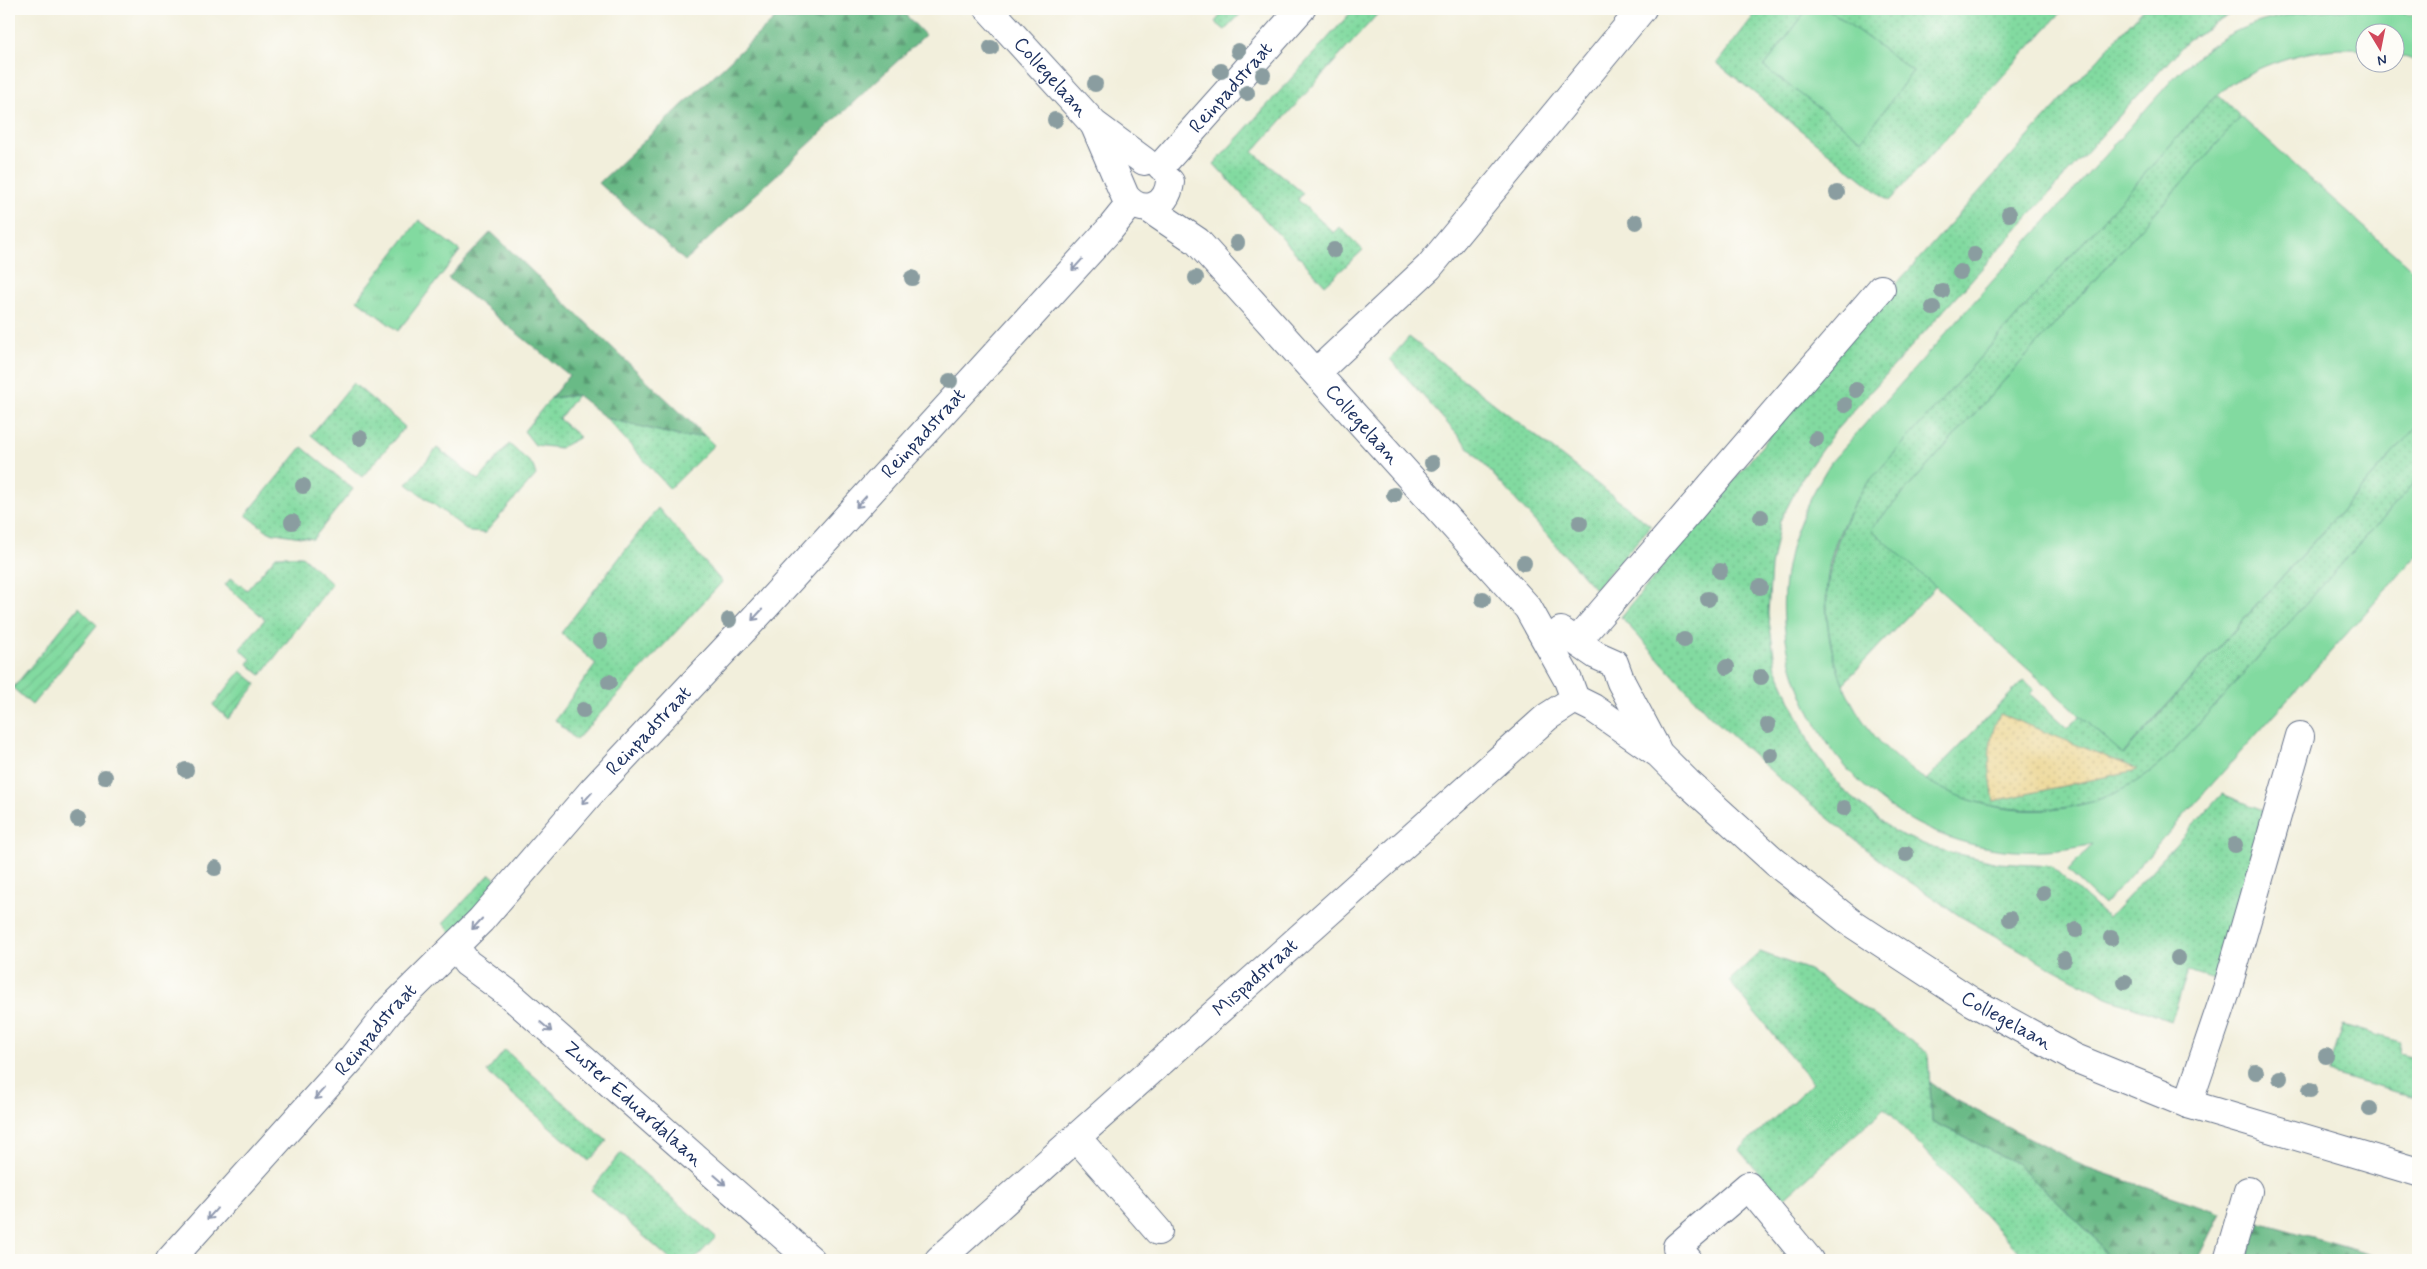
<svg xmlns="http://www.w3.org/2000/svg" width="2427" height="1269" font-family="Mynerve,sans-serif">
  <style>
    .grass { fill: url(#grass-dots); stroke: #4e847f }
    .forest { fill: url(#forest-firs); stroke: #427472 }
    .sand { fill: url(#sand-dots); stroke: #84847e }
    .park { fill: url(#park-tufts); stroke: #4e847f }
    .garden { fill: url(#garden-furrows); stroke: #4e847f }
    .pitch { fill: #82daa0; stroke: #4e847f }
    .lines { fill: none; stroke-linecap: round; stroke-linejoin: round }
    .minor-casing { stroke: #66728a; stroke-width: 30 }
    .minor { stroke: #fff; stroke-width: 28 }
    .tree { fill: #8a9da0 }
    .oneway { stroke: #8d97ae }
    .labels { text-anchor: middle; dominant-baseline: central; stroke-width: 4; stroke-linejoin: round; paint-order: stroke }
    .street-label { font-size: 20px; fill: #1b2f5e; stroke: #fdfcf7 }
  </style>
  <defs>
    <pattern id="grass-dots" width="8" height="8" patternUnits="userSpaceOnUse" patternTransform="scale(1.25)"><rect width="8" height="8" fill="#82daa0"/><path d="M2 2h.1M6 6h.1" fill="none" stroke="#70bb8c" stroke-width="1.8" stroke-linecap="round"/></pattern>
    <pattern id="forest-firs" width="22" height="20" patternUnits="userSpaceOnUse" patternTransform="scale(1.25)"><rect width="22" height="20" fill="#69ba86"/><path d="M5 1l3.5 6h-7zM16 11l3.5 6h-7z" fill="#569871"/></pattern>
    <pattern id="sand-dots" width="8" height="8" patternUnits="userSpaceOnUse" patternTransform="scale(1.25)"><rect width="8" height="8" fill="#eeda9e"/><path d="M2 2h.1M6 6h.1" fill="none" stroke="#ccbb8a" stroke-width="1.8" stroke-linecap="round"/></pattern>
    <pattern id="park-tufts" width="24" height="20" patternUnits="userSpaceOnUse" patternTransform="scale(1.25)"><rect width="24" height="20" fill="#82daa0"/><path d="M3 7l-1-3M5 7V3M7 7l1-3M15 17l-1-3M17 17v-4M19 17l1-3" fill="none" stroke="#70bb8c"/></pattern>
    <pattern id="garden-furrows" width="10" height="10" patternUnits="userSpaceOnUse" patternTransform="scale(1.25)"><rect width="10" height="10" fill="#82daa0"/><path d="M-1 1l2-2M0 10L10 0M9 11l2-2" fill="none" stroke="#70bb8c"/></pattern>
  </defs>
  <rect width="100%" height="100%" fill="#fdfcf7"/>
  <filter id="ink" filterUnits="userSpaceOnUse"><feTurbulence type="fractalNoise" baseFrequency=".02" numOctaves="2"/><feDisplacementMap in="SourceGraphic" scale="10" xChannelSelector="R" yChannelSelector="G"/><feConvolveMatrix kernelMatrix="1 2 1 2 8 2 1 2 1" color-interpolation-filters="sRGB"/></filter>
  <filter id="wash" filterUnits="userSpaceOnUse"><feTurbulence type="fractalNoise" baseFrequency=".0096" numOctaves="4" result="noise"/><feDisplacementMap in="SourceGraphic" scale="20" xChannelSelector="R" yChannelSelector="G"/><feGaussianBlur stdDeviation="1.12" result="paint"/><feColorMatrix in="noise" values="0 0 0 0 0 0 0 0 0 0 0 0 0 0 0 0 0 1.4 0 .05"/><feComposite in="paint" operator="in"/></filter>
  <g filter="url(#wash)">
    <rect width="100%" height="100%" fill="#f2efdc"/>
    <path class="grass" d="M1226 9H1245L1225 30 1215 22Z
      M1354 9H1382L1253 152 1303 193 1298 200 1334 233 1340 227 1363 250 1325 285 1214 164Z
      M1759 9H1808L1764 67 1912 71 1828 9H2064L1889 201 1717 63Z
      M2143 9H2239L2188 40 1835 431 1805 473 1780 521 1771 567 1768 614 1776 668 1812 749 1843 790 1895 832 1933 848 1998 863 2051 866 2108 918 2222 794 2263 810 2221 981 2188 971 2171 1021 2107 997 2043 963 1960 916 1891 869 1781 780 1709 715 1621 617 1882 300Z
      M2218 95 2241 117 1871 529 1936 586 1843 684C1815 611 1824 553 1864 487L2208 103Z
      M1409 337 1651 526 1595 589 1390 359Z
      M353 383 405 427 362 477 311 435Z
      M577 395 559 419 580 437 560 448 535 445 524 431 551 398Z
      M606 418 683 437 704 435 714 445 670 489Z
      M2418 425V479L2174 751C2157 767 2139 782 2118 792 2057 820 1983 814 1925 781L2024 680 2034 689 2030 694 2067 728 2080 716 2124 754Z
      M509 444 533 465 536 475 485 533 470 532 407 484 437 448 479 480Z
      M302 447 353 489 313 539 269 532 246 515Z
      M658 508 722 582 576 740 555 720 596 664 561 633Z
      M276 556H302L332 584 261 675 248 664 251 659 240 649 265 619 225 585 231 578 247 590Z
      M490 874 500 883 455 937 443 923Z
      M1760 952 1809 970 1928 1053 1932 1121 2016 1163 2094 1237 2109 1260H2050L2044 1255 2034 1260H2026L1885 1108 1782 1200 1739 1150 1813 1083 1729 981Z
      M2343 1025 2400 1042 2399 1053 2418 1058V1098L2328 1073Z
      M505 1050 607 1141 589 1161 487 1072Z
      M621 1153 716 1237 694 1260H671L591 1190Z"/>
    <path class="forest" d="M785 9H900L925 35 685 261 599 183Z
      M491 232 704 435 683 437 606 418 577 395 551 398 569 375 448 278Z
      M1930 1082 1952 1098 2086 1167 2221 1213 2198 1260H2109L2094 1237 2016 1163 1932 1121Z
      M2259 1222 2393 1260H2245Z"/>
    <path class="sand" d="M2000 714 2137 769V770L1994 801C1989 772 1985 742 2000 714Z"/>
    <path class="park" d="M419 220 460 251 398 331 357 300Z"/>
    <path class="garden" d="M79 607 97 625 32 705 13 688Z
      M241 671 257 684 228 719 213 705Z"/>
    <path class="pitch" d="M1808 9H1828L1913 71 1862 140 1764 67Z
      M2376 9 2418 16V62L2395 54 2394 32H2364V50C2321 45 2272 59 2235 81 2225 87 2217 96 2208 103L1864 487C1850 510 1836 535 1830 562 1822 603 1827 644 1842 681 1884 788 2014 842 2119 791 2140 781 2157 767 2174 751L2418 479V554L2104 905 2068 871 2093 844C1970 874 1849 812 1802 695 1787 659 1780 619 1785 580 1790 537 1808 499 1831 462L2179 72C2189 64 2199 55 2209 47 2258 12 2318 9 2376 9Z
      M2241 117 2418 275V425L2123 754 1871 529Z"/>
  </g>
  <g filter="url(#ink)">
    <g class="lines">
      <g class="minor-casing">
        <g id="minor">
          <path id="s1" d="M989 9 1094 124 1144 161"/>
          <path d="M1095 126 1125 196C1141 216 1167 209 1170 182"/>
          <path id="s2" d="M1161 166 1301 9"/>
          <path id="s3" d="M1148 208 1197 241 1528 608 1568 680 1575 699 1593 708 1659 754 1687 782 1775 862 1853 924 1971 1001 2075 1058 2188 1104 2418 1172"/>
          <path d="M1317 372 1429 267 1642 9"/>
          <path d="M1561 631 1596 655 1614 663 1621 682 1656 748"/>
          <path d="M1577 641 1881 289"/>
          <path id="s4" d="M455 947 467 963 509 994 811 1260"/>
          <path d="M2188 1104 2227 989 2300 736"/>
          <path d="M1077 1138 1158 1231"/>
          <path id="s5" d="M170 1260 353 1057 390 1010 481 920 594 789 765 607 1110 229 1131 203"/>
          <path id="s6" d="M939 1260 1547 717 1575 699"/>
          <path d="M1688 1260 1677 1247 1748 1186 1809 1260"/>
          <path d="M2228 1260 2248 1191"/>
        </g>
      </g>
      <use href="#minor" class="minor"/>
    </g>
    <g class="tree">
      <circle cx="991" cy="48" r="8"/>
      <circle cx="1238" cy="51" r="8"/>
      <circle cx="1221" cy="71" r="8"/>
      <circle cx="1263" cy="75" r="8"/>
      <circle cx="1095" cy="84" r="8"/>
      <circle cx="1247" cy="93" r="8"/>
      <circle cx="1055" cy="120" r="8"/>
      <circle cx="1837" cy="193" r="8"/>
      <circle cx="2009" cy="214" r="8"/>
      <circle cx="1636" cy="222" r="8"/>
      <circle cx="1237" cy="243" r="8"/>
      <circle cx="1334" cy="250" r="8"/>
      <circle cx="1974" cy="255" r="8"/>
      <circle cx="1960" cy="272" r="8"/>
      <circle cx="912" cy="278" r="8"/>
      <circle cx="1196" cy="278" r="8"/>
      <circle cx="1942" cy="291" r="8"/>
      <circle cx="1933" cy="308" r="8"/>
      <circle cx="950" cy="381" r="8"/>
      <circle cx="1856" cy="390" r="8"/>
      <circle cx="1845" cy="405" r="8"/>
      <circle cx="360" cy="438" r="8"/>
      <circle cx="1816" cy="439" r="8"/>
      <circle cx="1432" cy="463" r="8"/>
      <circle cx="303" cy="486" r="8"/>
      <circle cx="1394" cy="495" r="8"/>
      <circle cx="1761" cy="517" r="8"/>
      <circle cx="292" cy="522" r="8"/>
      <circle cx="1580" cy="523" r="8"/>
      <circle cx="1524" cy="563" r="8"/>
      <circle cx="1720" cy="571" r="8"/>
      <circle cx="1760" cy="587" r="8"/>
      <circle cx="1483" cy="599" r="8"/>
      <circle cx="1708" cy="599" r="8"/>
      <circle cx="729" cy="620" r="8"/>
      <circle cx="1684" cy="640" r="8"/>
      <circle cx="600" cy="641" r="8"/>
      <circle cx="1727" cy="667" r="8"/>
      <circle cx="1761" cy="677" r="8"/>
      <circle cx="609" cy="682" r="8"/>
      <circle cx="583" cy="710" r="8"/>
      <circle cx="1768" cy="725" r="8"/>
      <circle cx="1771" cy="755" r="8"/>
      <circle cx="186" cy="770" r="8"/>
      <circle cx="105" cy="777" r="8"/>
      <circle cx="1844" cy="808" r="8"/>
      <circle cx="78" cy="819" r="8"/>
      <circle cx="2235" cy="845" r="8"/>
      <circle cx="1906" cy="854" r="8"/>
      <circle cx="215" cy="868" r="8"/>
      <circle cx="2043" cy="893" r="8"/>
      <circle cx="2010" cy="919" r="8"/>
      <circle cx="2076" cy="930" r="8"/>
      <circle cx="2111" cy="938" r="8"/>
      <circle cx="2178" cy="958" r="8"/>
      <circle cx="2064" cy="960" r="8"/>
      <circle cx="2125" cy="982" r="8"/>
      <circle cx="2326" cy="1056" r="8"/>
      <circle cx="2256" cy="1072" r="8"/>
      <circle cx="2280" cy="1078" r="8"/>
      <circle cx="2310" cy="1090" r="8"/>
      <circle cx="2370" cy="1109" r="8"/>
    </g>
    <defs><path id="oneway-shaft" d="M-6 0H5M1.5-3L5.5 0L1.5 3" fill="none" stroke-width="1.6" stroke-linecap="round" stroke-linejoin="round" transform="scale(1.25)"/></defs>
    <g class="oneway">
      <use href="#oneway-shaft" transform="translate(1077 265) rotate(132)"/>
      <use href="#oneway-shaft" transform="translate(861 502) rotate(132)"/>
      <use href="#oneway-shaft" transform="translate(757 615) rotate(133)"/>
      <use href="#oneway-shaft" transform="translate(587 798) rotate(132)"/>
      <use href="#oneway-shaft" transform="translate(477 924) rotate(133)"/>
      <use href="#oneway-shaft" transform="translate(546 1027) rotate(41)"/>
      <use href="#oneway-shaft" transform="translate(320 1094) rotate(132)"/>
      <use href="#oneway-shaft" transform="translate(720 1180) rotate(41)"/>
      <use href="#oneway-shaft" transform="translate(212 1214) rotate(132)"/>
    </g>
  </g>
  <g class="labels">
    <g class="street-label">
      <text stroke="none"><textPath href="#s1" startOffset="92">Collegelaan</textPath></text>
      <text stroke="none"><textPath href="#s2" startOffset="105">Reinpadstraat</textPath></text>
      <text stroke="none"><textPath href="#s3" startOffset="306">Collegelaan</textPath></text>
      <text stroke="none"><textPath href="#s5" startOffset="1119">Reinpadstraat</textPath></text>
      <text stroke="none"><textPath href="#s5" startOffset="714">Reinpadstraat</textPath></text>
      <text stroke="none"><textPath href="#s6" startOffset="424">Mispadstraat</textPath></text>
      <text stroke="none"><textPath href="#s3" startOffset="1196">Collegelaan</textPath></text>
      <text stroke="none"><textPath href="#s5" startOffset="309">Reinpadstraat</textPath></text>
      <text stroke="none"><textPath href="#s4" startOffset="238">Zuster Eduardalaan</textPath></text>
    </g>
  </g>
  <rect width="2427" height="1269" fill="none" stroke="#fdfcf7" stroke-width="30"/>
  <g transform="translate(2380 48) rotate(170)"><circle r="24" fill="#fdfcf7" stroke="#a3aaba"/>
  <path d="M0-4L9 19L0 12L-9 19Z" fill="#d1495b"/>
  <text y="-8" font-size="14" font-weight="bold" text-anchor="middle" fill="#1b2f5e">N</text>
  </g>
</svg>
